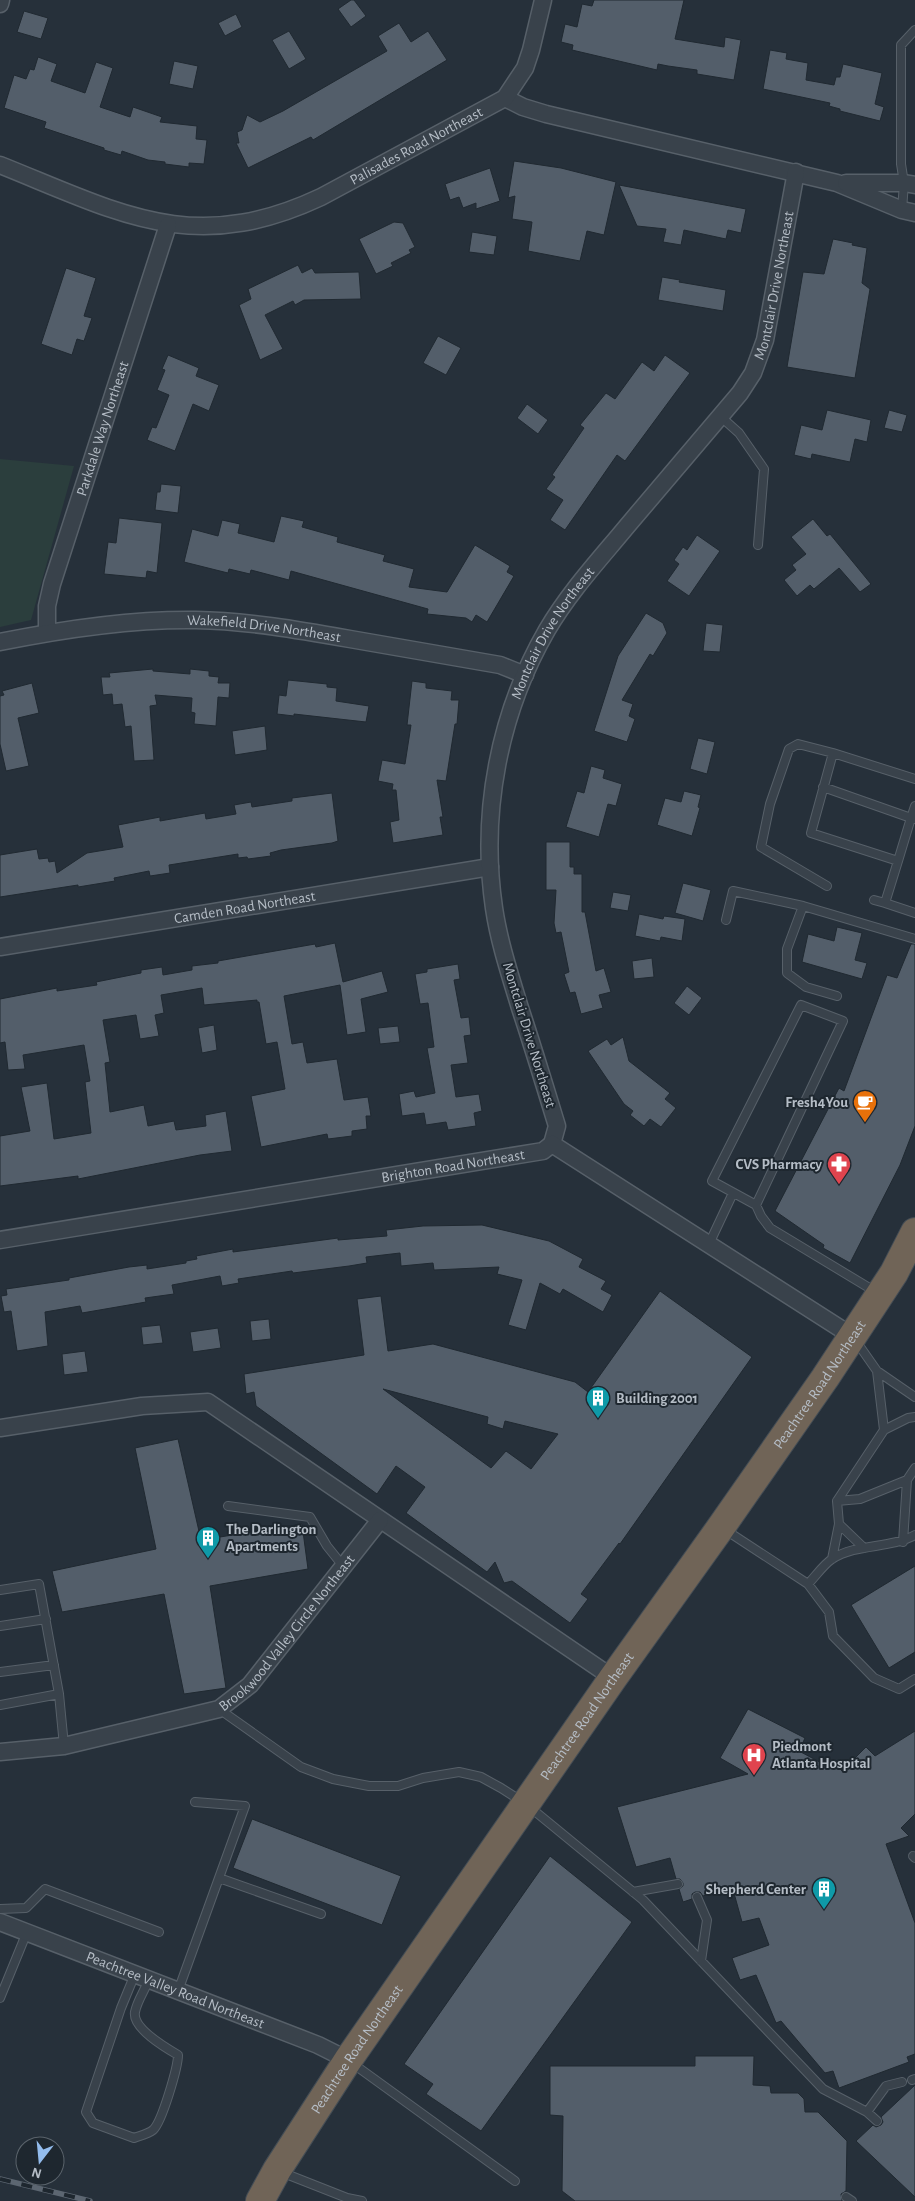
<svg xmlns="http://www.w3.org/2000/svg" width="915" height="2201" font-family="'Alegreya Sans',sans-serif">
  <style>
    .green { fill: #2b3e3d }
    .building { fill: #535e6a; stroke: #202931; fill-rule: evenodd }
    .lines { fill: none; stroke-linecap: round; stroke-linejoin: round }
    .lane-casing { stroke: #576069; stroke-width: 10 }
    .street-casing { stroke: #576069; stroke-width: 19 }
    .highway-casing { stroke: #444d55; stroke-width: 30 }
    .lane { stroke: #39424b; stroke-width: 8 }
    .street { stroke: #39424b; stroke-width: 16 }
    .highway { stroke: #706457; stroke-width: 28 }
    .rail-casing { stroke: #5c6671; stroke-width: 5.5 }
    .rail { stroke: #1e272f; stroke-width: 4; stroke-dasharray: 11; stroke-linecap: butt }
    .labels { text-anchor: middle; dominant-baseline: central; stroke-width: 4; stroke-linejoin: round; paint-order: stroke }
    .street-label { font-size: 15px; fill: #b5bdc6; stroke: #1e272f }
    .poi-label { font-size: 15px; font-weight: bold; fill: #b5bdc6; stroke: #1e272f; text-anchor: end }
  </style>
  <rect width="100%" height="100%" fill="#26303a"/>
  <path class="green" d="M0 459 74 466 31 620 0 627Z"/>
  <path class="building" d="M351 0H354L366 16 351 27 338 9Z
    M594 0H684L675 39 724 47 725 37 741 40 734 80 697 74V70L668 66 658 64 657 70 572 50 573 45 561 42 565 24 577 27 582 4 592 6Z
    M24 11 48 18 41 39 17 32Z
    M236 14 242 27 225 36 218 23Z
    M399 23 411 42 428 31 447 60 313 140 311 137 248 168 236 143H239L237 132 242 130 247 115 260 122 283 111 387 51 378 36Z
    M289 31 306 59 289 69 272 40Z
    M770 50 787 53 786 59 808 63 806 80 834 85 836 77H840L843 64 882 73 875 104 884 107 880 121 840 111V109L829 106 830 103 763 89Z
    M38 57 57 64 51 81 85 93 96 62 113 68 100 107 130 117 133 107 162 117 160 122 197 126 196 139 207 140 204 164 189 163V167L165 164V162L148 160 122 151 121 155 104 150V148L44 128 46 122 4 108 14 75 26 79 30 69 34 70Z
    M174 61 198 66 193 89 169 84Z
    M514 161 561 168 616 182 604 235 587 231 580 261 528 251 532 222 512 219 515 196 508 198Z
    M490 168 500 201 476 209V203L463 208 459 197 450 200 445 184Z
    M619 185 746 209 741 233 728 230 726 239 684 230 681 245 663 242 666 229 637 226Z
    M394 222 403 223 415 247 409 250 411 253 391 263 393 266 376 274 359 239Z
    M472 232 497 236 494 255 469 252Z
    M833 239 853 243 852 245 867 248 862 283 870 289 855 378 787 367 803 272 824 274Z
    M298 265 302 273 312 268 315 273 359 272 361 299 304 300 295 305 293 301 265 315 283 349 260 360 239 305 251 299 248 289Z
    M66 268 96 278 84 316 92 318 84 341 77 339 72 355 41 344Z
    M662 277 680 280 679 282 726 290 723 311 658 300Z
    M438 336 461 348 446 375 423 363Z
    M168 355 199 368 196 376 219 385 209 411 193 404 175 451 147 440 152 427 156 428 169 395 157 390 165 370 162 369Z
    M665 355 690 373 625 461 617 455 565 530 550 520 563 500 546 489 555 477 552 475 584 428 580 425 606 393 615 399 642 362 654 371Z
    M527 404 548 420 538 434 517 418Z
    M827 410 871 420 867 442 855 439 850 462 812 454 811 459 794 455 801 425 822 430Z
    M889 410 907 415 902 432 884 428Z
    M161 484 181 486 178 513 155 510 157 492H160Z
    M281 516 304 521 302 527 338 537 337 542 385 555 383 561 414 569 409 587 447 592 475 545 510 566 507 572 514 576 487 622 476 615 472 622 466 618 427 614 428 609 291 571 289 580 251 570 250 574 229 569 228 573 184 562 192 529 218 536 222 520 240 524 238 533 274 542Z
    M119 518 162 523 157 573 147 571 146 578 104 574 108 542 116 543Z
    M813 519 827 536 830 534 871 584 860 592 839 568 814 589 810 585 797 596 784 580 796 570 792 565 806 554 791 537Z
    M697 535 720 551 689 596 667 581 679 564 674 560 683 547 687 550Z
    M646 613 663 623 667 633 653 656 650 654 622 700 633 704 629 716 635 719 627 742 594 731 618 656Z
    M706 623 723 625 720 652 703 651Z
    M153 669V671L190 674V669L209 671V676L219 677 218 683H230L229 698 218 697 216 726 194 724 195 713 191 712 192 698 155 695 157 705 150 706 154 760 134 761 131 726 125 727 122 704 113 705 112 694 103 695 101 677H110L109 673Z
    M288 680 327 684V687L337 688 336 701 369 706 366 722 294 714V716L277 714 279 695 286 696Z
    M412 681 426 683V688L452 691 451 700H459L457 724H455L446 781 437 780 443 817H440L443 835 393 843 390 822 399 820 396 790H392L393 784 378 781 382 760 405 764 411 725H407Z
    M32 683 39 713 18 718 29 766 6 771 0 744V696L4 695 2 691Z
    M265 726 267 750 235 755 232 731Z
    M698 738 715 742 707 774 690 769Z
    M591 766 605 770 603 778 622 784 616 806 608 804 599 837 566 827 577 791 584 793Z
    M684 791 701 795 698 807 700 808 692 836 657 825 665 798 681 802Z
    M332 793 338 841 332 843 281 850 270 853 271 856 248 859 247 857 238 858V854L169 865 170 873 150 876 149 871 114 878 115 881 78 887V885L0 897V855L37 849 39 859 48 858 49 862 55 861 57 873 87 853 123 847 118 825 160 817V821L205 813 206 819 236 814 234 805 251 802 252 807 292 801V798Z
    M546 842H570V867H574V874H582V912H585L596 971 604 968 611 992 599 995 603 1008 581 1014 575 992 570 993 564 974 569 972 561 932 556 933 554 923 556 890H546Z
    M683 883 711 890 703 921 675 913Z
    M613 892 631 895 628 911 610 908Z
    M639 914 663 919 664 916 685 919 682 941 661 937 660 941 635 936Z
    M837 927 862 933 855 960 867 963 862 979 802 962 808 934 834 941Z
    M335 943 343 982 382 971 388 992 361 999 366 1032 347 1035 340 985 284 996 292 1044 303 1042 307 1063 337 1059 344 1100 368 1097 371 1116H366L367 1129 352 1131V1136L328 1139 327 1134 261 1147 251 1096 285 1089 277 1042 266 1044 259 1002H257V1000L204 1005 202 988 161 995 164 1013 155 1015 159 1036 140 1039 136 1015 103 1020 110 1062 105 1063 110 1112 144 1105 148 1126 174 1121 176 1130 206 1126 205 1115 226 1111 232 1151 200 1155 78 1179V1176L0 1186V1136L30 1131 21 1087 47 1083 54 1139 91 1133 85 1082 90 1081 84 1045 23 1055 25 1069 8 1070 5 1042 0 1043V999L57 988V991L97 985 96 982 141 973V970L162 967 163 975 192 970V966L218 963V961L315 944 316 947Z
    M911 944H915V1126L900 1165 850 1263 823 1248 824 1245 775 1211 839 1088 844 1091 887 975 897 978Z
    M652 958 654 977 634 979 632 961Z
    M458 964 460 979 454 980 461 1018 469 1017 471 1035 464 1036 468 1063 451 1065 456 1097 479 1094 482 1111 474 1113 476 1126 448 1130 446 1122 426 1125 424 1113 402 1116 399 1094 414 1091 416 1097 435 1093 427 1048 434 1047 428 1003 420 1004 415 974 427 972V969Z
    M687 986 702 998 689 1015 674 1003Z
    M214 1025 217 1050 202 1053 198 1028Z
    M398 1026 400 1042 380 1044 378 1028Z
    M623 1037 629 1061 670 1093 665 1099 676 1108 661 1127 650 1119 644 1126 630 1115 633 1111 624 1104 588 1051 607 1039 611 1045Z
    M482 1225 549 1241 583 1259 579 1267 606 1281 601 1289 612 1295 603 1312 563 1289 560 1294 540 1283 526 1330 508 1325 522 1280 497 1274 499 1267 434 1270 433 1263 401 1266 400 1253 366 1257 367 1263 349 1266 293 1273 292 1271 238 1279 239 1283 222 1286 220 1276 172 1285 174 1294 145 1298 146 1302 82 1313 80 1306 45 1312 48 1346 17 1351 11 1311 4 1312 1 1296 7 1295 6 1289 69 1280V1278L129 1267 147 1265V1269L186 1263V1261L197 1259 196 1256 233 1249V1252L338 1238V1240L387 1236 386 1230 423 1226Z
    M660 1291 752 1357 620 1544 619 1543 581 1594 588 1599 570 1623 512 1581 504 1583 495 1562 487 1572 406 1513 425 1487 396 1466 377 1494 256 1406 254 1392 246 1394 244 1374 364 1355 357 1299 381 1296 388 1351 433 1344 575 1382 588 1392ZM383 1389 488 1417 487 1424 503 1429 505 1421 558 1434 531 1469 506 1451 491 1468Z
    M269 1319 271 1339 252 1341 250 1321Z
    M160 1325 163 1343 143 1345 141 1327Z
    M218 1328 221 1348 193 1352 190 1332Z
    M85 1351 88 1372 64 1375 62 1354Z
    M178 1439 201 1540 302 1524 308 1569 210 1586 226 1688 184 1694 164 1594 62 1612 52 1571 156 1549 135 1448Z
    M915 1566V1652L889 1668 851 1605Z
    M748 1709 805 1738 799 1751 829 1767 834 1762 842 1771 866 1747 875 1756 915 1731V1814L901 1828 909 1836 886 1844 915 1923V2054L907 2057 909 2062 839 2088 833 2071 825 2073 781 2021 776 2023 756 1975 740 1980 732 1958 769 1945 759 1918 742 1922 732 1886 703 1896 700 1892H695L692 1894V1899L683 1902 679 1889 683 1886V1883L680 1879H676L670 1858 636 1867 617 1807 748 1774 720 1758Z
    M252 1819 401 1876 382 1925 233 1868Z
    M550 1856 632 1922 481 2131 426 2094 433 2084 404 2064Z
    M695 2056H754L753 2085 770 2086 771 2093H798L804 2099 805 2112H818L847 2141 846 2191 841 2194 842 2201H575L562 2191 563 2116 550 2115V2066H695Z
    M915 2085V2197L856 2141 873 2125 876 2127 881 2125 883 2122 881 2117Z"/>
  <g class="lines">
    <g class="lane-casing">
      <path id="lane" d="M902 210 904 183 901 164V45L915 30
        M720 416 739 433 764 469 758 545
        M823 787 911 818 898 861 811 833 833 753
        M914 819 911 818 915 806
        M827 886 761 847 770 804 789 749 798 744 833 753 915 779
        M874 900 885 903 898 861
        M885 903 915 913
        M803 906 787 949V973L806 987 837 996
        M726 920 733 891 803 906 915 939
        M801 1005 843 1021 756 1205 712 1181Z
        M756 1205 761 1216 770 1228 876 1292
        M709 1244 733 1193
        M856 1341 877 1371 915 1397
        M884 1430 908 1418 915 1417
        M907 1480 915 1468
        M837 1501 860 1499 907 1480 903 1542
        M228 1506 310 1517 327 1546 343 1566
        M839 1524 864 1548
        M724 1529 808 1584
        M915 1535C890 1549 857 1543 832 1559 823 1565 815 1577 808 1584L829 1612 833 1636 874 1678 899 1689 915 1679
        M832 1559 839 1524 837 1501 884 1430 877 1371
        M0 1590 39 1584 59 1694 64 1746
        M0 1626 46 1619
        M0 1672 54 1665
        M0 1705 59 1694
        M219 1709 301 1767 333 1779 369 1786H398L423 1778 459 1772 481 1777 501 1788 526 1804 643 1900 823 2089 867 2112 877 2121
        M913 1856 915 1858
        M219 1878 321 1914
        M633 1892 678 1884
        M697 1897 707 1920 701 1961
        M0 1909 26 1908 45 1889 159 1932
        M135 1974 121 2008 86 2112 93 2123 134 2138C139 2136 148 2134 153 2130 162 2122 178 2067 178 2055 166 2048 132 2028 135 2012 137 2001 145 1990 149 1979
        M178 1991 245 1806 195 1802
        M0 1998 27 1932
        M352 2063 515 2181
        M912 2080 915 2079
        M867 2112 886 2086 902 2082
        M281 2172 347 2198 362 2201
        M846 2197 852 2201"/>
    </g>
    <g class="street-casing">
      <g id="street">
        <path d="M0 4 1 0"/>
        <path d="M505 98 523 107 546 114 837 183 902 210 915 213"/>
        <path id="s1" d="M0 165C120 213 193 257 321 197L505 98 525 68 531 50 543 0"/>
        <path d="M846 183H904L915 185"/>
        <path id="s2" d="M47 632V606L52 584 168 225"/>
        <path id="s3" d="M0 642C64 629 131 619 196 620 248 621 299 630 350 639 400 648 450 656 500 665L525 675"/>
        <path id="s4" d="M0 947 490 867"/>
        <path id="s5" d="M552 1144 557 1126C545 1087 533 1047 520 1008 510 975 499 942 494 908 480 813 499 713 547 630 570 591 600 559 628 525 665 481 703 437 740 393L753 373 765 340 796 172"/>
        <path id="s6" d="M0 1240 543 1151 552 1144 852 1336"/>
        <path d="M0 1428 142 1406 208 1402 613 1678"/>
        <path id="s7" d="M0 1752 64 1746 219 1709 250 1685 380 1520"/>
        <path id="s8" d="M0 1922 318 2045 348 2060"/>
      </g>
    </g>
    <g class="highway-casing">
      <g id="highway">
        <path id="s9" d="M260 2201 277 2170 348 2060 613 1678 721 1527 825 1378 894 1273 915 1232"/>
      </g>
    </g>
    <use href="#lane" class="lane"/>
    <use href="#street" class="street"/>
    <use href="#highway" class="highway"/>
    <g class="rail-casing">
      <path id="rail" d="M0 2179 90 2201"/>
    </g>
    <use href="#rail" class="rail"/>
  </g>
  <defs>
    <g id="cafe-pin" transform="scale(1.25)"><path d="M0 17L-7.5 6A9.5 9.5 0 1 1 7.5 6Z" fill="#e8710a" stroke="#1e272f"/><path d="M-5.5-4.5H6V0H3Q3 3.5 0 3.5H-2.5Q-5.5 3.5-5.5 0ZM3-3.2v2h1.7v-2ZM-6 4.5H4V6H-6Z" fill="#fff"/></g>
    <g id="pharmacy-pin" transform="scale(1.25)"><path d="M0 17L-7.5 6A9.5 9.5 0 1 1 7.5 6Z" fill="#e0444e" stroke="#1e272f"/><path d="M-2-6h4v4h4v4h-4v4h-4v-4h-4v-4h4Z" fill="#fff"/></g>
    <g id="building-pin" transform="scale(1.25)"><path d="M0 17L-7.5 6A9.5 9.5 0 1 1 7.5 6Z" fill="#0f9aa8" stroke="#1e272f"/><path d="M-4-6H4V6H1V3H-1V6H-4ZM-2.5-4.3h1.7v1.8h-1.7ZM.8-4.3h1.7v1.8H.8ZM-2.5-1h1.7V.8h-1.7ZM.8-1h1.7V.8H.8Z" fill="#fff"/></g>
    <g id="hospital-pin" transform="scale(1.25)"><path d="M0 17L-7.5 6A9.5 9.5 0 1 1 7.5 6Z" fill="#e0444e" stroke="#1e272f"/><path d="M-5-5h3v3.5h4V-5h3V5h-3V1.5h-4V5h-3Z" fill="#fff"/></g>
  </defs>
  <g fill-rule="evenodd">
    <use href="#cafe-pin" x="865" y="1102"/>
    <use href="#pharmacy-pin" x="839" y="1164"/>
    <use href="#building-pin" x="598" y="1398"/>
    <use href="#building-pin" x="208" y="1538"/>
    <use href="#hospital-pin" x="754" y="1755"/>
    <use href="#building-pin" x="824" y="1889"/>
  </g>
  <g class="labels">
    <g class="street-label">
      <text stroke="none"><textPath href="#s1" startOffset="444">Palisades Road Northeast</textPath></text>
      <text stroke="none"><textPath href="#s5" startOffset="954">Montclair Drive Northeast</textPath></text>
      <text stroke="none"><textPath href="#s2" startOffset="212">Parkdale Way Northeast</textPath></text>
      <text stroke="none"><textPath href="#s3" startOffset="266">Wakefield Drive Northeast</textPath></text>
      <text stroke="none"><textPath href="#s5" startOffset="534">Montclair Drive Northeast</textPath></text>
      <text stroke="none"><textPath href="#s4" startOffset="248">Camden Road Northeast</textPath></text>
      <text transform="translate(529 1035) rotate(73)">Montclair Drive Northeast</text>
      <text stroke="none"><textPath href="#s6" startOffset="459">Brighton Road Northeast</textPath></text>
      <text stroke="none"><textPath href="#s9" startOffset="990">Peachtree Road Northeast</textPath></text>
      <text stroke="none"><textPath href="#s7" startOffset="326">Brookwood Valley Circle Northeast</textPath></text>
      <text stroke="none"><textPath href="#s9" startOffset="585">Peachtree Road Northeast</textPath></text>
      <text stroke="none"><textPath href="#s8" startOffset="188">Peachtree Valley Road Northeast</textPath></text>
      <text stroke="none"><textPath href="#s9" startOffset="180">Peachtree Road Northeast</textPath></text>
    </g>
    <g class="poi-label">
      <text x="848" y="1102">Fresh4You</text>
      <text x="822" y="1164">CVS Pharmacy</text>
      <text x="616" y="1398" text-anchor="start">Building 2001</text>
      <text x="226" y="1529" text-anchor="start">The Darlington<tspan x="226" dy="17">Apartments</tspan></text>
      <text x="772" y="1746" text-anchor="start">Piedmont<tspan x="772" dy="17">Atlanta Hospital</tspan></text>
      <text x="806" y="1889">Shepherd Center</text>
    </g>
  </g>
  <g transform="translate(40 2161) rotate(196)"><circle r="24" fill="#1e272f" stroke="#5a636b"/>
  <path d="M0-4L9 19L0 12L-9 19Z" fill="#93bced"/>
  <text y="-8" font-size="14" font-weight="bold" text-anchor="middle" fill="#b5bdc6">N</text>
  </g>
</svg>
